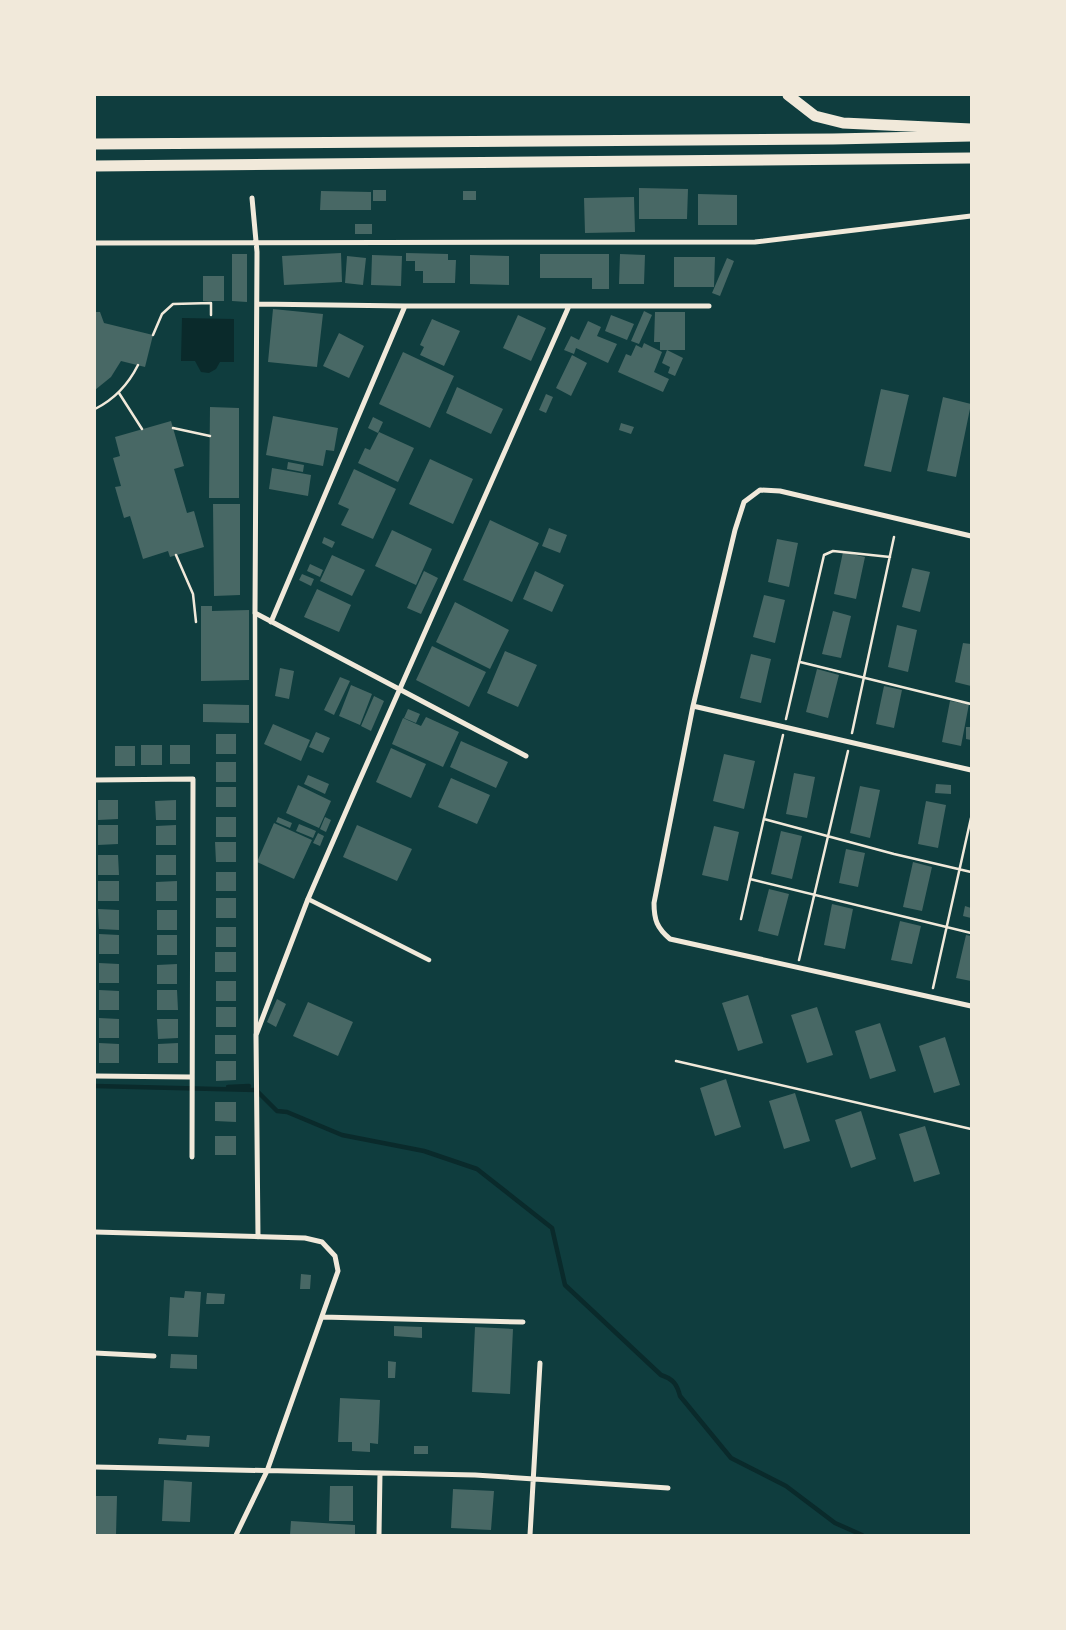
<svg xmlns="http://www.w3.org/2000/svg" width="1066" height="1630" font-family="'Work Sans',sans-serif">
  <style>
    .water { fill: #0a2a2b }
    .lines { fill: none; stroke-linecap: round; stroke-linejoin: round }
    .stream { stroke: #0a2a2b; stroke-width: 4.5 }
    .building { fill: #486865 }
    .path { stroke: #f1e9da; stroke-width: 2.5 }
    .pedestrian { stroke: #f1e9da; stroke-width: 4.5 }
    .minor { stroke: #f1e9da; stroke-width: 5 }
    .trunk { stroke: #f1e9da; stroke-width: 11 }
  </style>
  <rect width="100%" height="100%" fill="#0f3d3e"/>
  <path class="water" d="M182 318 234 319V362H220L216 369 209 373 201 372 195 361H181Z"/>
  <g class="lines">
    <path class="stream" d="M95 1086 256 1090 277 1111 287 1112 342 1135 424 1151 477 1169 552 1228 565 1285 661 1375C673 1379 677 1384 680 1396L731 1458 786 1486 835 1523 862 1535
      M228 1087 249 1086"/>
  </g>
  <path class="building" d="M639 188 688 189 687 219H639Z
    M373 190H386V201H373Z
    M321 191 371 192V210H320Z
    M463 191H476V200H463Z
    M698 194 737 195V225H698Z
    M634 197 635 232 585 233 584 198Z
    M355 224H372V234H355Z
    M341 253 342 282 284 285 282 256Z
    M406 253 448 254V260H456L455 283H423V271H415V261H406Z
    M232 254H247V302L232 301Z
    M540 254H609V289H592V278H540Z
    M620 254 645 255 644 284H619Z
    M372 255 402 256 401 286 371 285Z
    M470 255 509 256V285L470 284Z
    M347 256 366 258 363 285 345 283Z
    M674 257H715L714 287H674Z
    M727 258 734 261 720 296 712 293Z
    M203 276H224V301H203Z
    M273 309 323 314 317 367 268 362Z
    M644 311 652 315 639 344 631 341Z
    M95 312H100L104 323 153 335 145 367 121 361 111 377 95 390Z
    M655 312H685V350H660V342H654Z
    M518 315 546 328 531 361 503 348Z
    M611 315 634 324 627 340 605 331Z
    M432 319 460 331 444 366 420 355 424 347 420 345Z
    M588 321 601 327 597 336 617 344 608 363 576 348 574 354 564 350 571 336 579 340Z
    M339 333 364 346 349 378 323 366Z
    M644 343 662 352 654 372 669 379 663 392 618 372 626 354 631 356 636 345 642 348Z
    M667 350 683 358 675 376 668 373 670 367 662 363Z
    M403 352 454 376 430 428 379 404Z
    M572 355 587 363 571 396 556 388Z
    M457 387 503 409 491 434 446 413Z
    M881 389 909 395 891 472 864 466Z
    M546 394 553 397 546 413 539 410Z
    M943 397 971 404 956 477 927 471Z
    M210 407 239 408V498H209Z
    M273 416 338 428 334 451 326 450 323 466 266 455Z
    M373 417 383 422 378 433 368 428Z
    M171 421 184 466 174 469 187 513 194 511 204 547 170 557 168 551 143 559 130 516 124 518 115 487 121 486 113 458 120 456 115 437Z
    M621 423 634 427 631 434 619 430Z
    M379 432 414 448 398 482 358 463 365 448 370 450Z
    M430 459 473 479 453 524 409 504Z
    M288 462 304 465 303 472 287 469Z
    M272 468 311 475 308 496 269 489Z
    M354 469 396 489 373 539 341 525 349 509 338 504Z
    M213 504H240V595L214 596Z
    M490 520 539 543 512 602 463 580Z
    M549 528 567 535 560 553 542 546Z
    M392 530 432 549 416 585 375 566Z
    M324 537 335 542 332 548 322 543Z
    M777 539 798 543 789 587 768 582Z
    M843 552 865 557 856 599 834 594Z
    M332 555 365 570 352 596 320 581Z
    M310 564 323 570 320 577 307 571Z
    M912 568 930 572 920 612 902 607Z
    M424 571 438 578 421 614 407 608Z
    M535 571 564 585 552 612 523 599Z
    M302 574 314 579 311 586 299 580Z
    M317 589 351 605 339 632 304 617Z
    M764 595 785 600 775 643 753 637Z
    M455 602 509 630 490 669 436 642Z
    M201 606H212V611L249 610V680L201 681Z
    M833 611 851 616 841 658 822 654Z
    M897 625 917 630 908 672 888 667Z
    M963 643 971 644V686L955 682Z
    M432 646 486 672 469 707 416 680Z
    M505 651 537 665 518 707 487 693Z
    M751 654 771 659 761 703 740 698Z
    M280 668 294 671 289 699 275 696Z
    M817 669 839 675 828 718 806 712Z
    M340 677 350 681 334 715 324 710Z
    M351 685 372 694 360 725 339 716Z
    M884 686 902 690 894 728 876 724Z
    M374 696 384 701 371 731 361 726Z
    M950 701 969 704 961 746 942 742Z
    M203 704 249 705V723L203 722Z
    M408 709 420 714 416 723 404 718Z
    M426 717 459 732 443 767 392 744 403 718 421 726Z
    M273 724 310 740 301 761 264 744Z
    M966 727H971V740L966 739Z
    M316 732 330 738 323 753 309 747Z
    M216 734H236V754H216Z
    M461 741 508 762 496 788 450 767Z
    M141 745H162V765H141Z
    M170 745H190V764H170Z
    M115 746H135V766H115Z
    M391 748 426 764 411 798 376 782Z
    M724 754 755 761 744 809 713 801Z
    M216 762H236V782H216Z
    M794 773 815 777 807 818 786 814Z
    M308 775 329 784 325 794 304 784Z
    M451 778 490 795 477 824 438 807Z
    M936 784 951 785V794L935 793Z
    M298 785 331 801 319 828 286 813Z
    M860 786 880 790 870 838 850 833Z
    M216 787H236V807H216Z
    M98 800H118V819L98 820Z
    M176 800V820H156L155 801Z
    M926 801 946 805 938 848 918 844Z
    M216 817H236V837H216Z
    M278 817 292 823 290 828 276 822Z
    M325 817 331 820 326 832 320 829Z
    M274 823 312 840 294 879 257 862Z
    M299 824 316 831 313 838 296 831Z
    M98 825H118V844L98 845Z
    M176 825V845H156V826Z
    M357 825 412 849 397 881 343 857Z
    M714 826 739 832 728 881 702 875Z
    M781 831 802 836 792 879 771 874Z
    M318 833 324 836 320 846 313 843Z
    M215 842H236V862H216Z
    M846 849 865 853 858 887 839 883Z
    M98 855H118L119 875H98Z
    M156 855H176V875H156Z
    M913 862 932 867 922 911 903 907Z
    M216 872H236V891H216Z
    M98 881H119V901H98Z
    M177 881V901H156V882Z
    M769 889 789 894 778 936 758 931Z
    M216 898H236V918H216Z
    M832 904 853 909 845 949 824 945Z
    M965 906 971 908V918L963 916Z
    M98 909 119 910V930L99 929Z
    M157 910H177V930H157Z
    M900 921 921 926 912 964 891 960Z
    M216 927H236V947H216Z
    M99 934 119 935V954H99Z
    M157 935H177V955H157Z
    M966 935 971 936V981L956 978Z
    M215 952H236V972H215Z
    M99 963 119 964V983H99Z
    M177 964V984H157V965Z
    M216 981H236V1001H216Z
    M99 990 119 991V1010H99Z
    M157 990H177L178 1010H157Z
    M748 995 763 1043 738 1051 722 1003Z
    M277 999 286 1004 276 1027 267 1022Z
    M308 1002 353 1022 338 1056 293 1036Z
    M216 1007H236V1027H216Z
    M817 1007 833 1055 807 1063 791 1015Z
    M99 1018 119 1019V1038H99Z
    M157 1019H178V1038L158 1039Z
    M880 1023 896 1071 870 1079 855 1031Z
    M215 1035H236V1054H215Z
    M945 1037 960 1085 934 1093 919 1046Z
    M99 1043 119 1044V1063H99Z
    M178 1043V1063H158V1044Z
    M216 1061H236V1080L216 1081Z
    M726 1079 741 1127 715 1136 700 1088Z
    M795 1093 810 1141 784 1149 769 1101Z
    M215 1102H236V1122L215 1121Z
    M861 1111 876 1159 851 1168 835 1120Z
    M925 1126 940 1174 914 1182 899 1134Z
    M215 1136H236V1155H215Z
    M301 1274 311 1275 310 1289H300Z
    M185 1291 201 1292 198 1337 168 1336 170 1297 184 1298Z
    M207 1293 225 1294 224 1304H206Z
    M394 1326 422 1327V1338L394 1336Z
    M475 1327 513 1329 510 1394 472 1392Z
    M171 1354 197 1355V1369L170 1368Z
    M388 1361 396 1362 395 1378H388Z
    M340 1398 380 1400 378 1444 370 1443V1452L352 1451V1442H338Z
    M187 1435 210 1436 209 1447 158 1444 159 1438 186 1440Z
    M414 1446H428V1454H414Z
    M164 1480 192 1482 190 1522 162 1521Z
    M330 1486H353V1521H329Z
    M453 1489 494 1491 491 1530 451 1528Z
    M95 1496H117L116 1535H95Z
    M291 1521 355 1525V1535H290Z"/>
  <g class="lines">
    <path class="path" d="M153 335 162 314 173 304 211 303V315
      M119 393 142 429
      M95 409C115 399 128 385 138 365
      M173 428 210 436
      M176 555 193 594 196 622
      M800 662 971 704
      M786 719 824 555 833 551 890 557
      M852 733 894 537
      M764 819 894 854 971 872
      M750 879 971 933
      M741 919 783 735
      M799 960 848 751
      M933 988 971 818
      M676 1061 971 1129"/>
    <path class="pedestrian" d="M255 613 256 1034
      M308 899 429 960"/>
    <path class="minor" d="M252 198 257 252 255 613 526 756
      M95 243 755 242 971 216
      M257 304 405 306H709
      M971 536 780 491 760 490 744 502 735 530 693 706 654 903C654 920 657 928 670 939L971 1006
      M271 622 405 306
      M693 706 971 770
      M95 780 193 779 192 1157
      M95 1076 191 1077
      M95 1232 305 1238 322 1242 335 1256 338 1271 267 1471 236 1535
      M258 1237 256 1035 308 899 357 786 569 306
      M322 1317 523 1322
      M95 1353 154 1356
      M95 1467 475 1475 668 1488
      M379 1535 380 1473
      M530 1535 540 1363"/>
    <path class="trunk" d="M788 95 815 116 843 123 971 129
      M95 144 833 139 971 136
      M95 166 971 158"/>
  </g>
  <rect width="1066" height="1630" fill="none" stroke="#f1e9da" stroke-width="192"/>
</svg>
